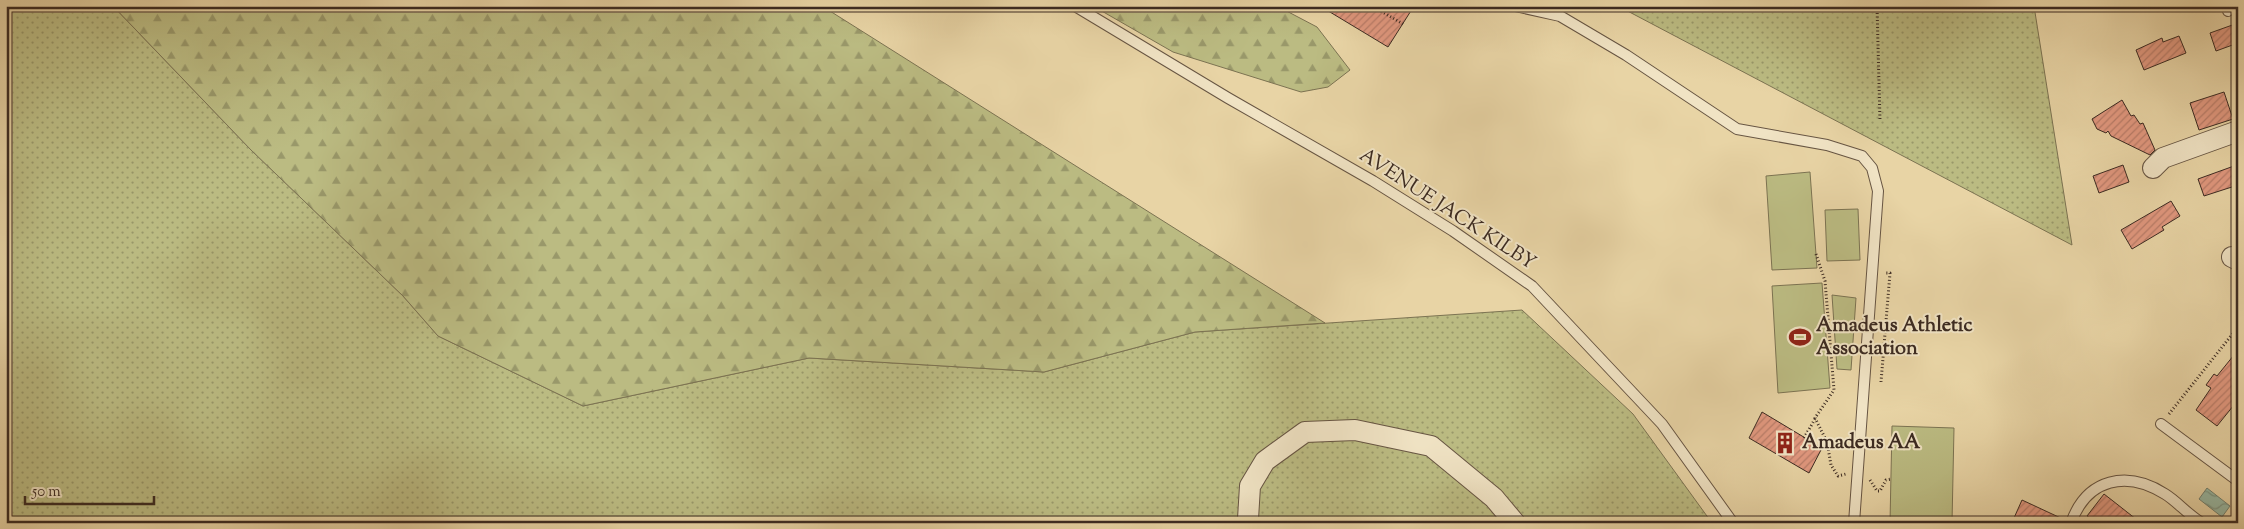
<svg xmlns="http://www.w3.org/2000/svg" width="2244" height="529" font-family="'Sorts Mill Goudy',serif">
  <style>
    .grass { fill: url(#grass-dots); stroke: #7c7352 }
    .forest { fill: url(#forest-firs); stroke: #7c7352 }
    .pitch { fill: #bbbb82; stroke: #7c7352 }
    .water { fill: url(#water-waves); stroke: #73806f }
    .building { fill: url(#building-hatch); stroke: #3c2b22 }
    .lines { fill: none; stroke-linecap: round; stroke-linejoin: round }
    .service-casing { stroke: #675543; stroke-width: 12 }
    .minor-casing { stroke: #675543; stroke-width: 22 }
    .path { stroke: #3c2b22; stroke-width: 3; stroke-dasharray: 1 2.5; stroke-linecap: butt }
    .service { stroke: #f0e3c4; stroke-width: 10 }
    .minor { stroke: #f0e3c4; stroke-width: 20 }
    .labels { text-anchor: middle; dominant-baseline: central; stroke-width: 4; stroke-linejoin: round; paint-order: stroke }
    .street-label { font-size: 20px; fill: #3c2b22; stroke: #f0e3c4 }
    .poi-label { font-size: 20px; font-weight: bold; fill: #3c2b22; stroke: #f0e3c4; text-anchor: start }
  </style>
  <defs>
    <pattern id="grass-dots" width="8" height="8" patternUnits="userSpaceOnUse" patternTransform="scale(1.25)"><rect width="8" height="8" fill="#bbbb82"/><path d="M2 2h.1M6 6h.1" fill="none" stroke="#99986a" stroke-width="1.8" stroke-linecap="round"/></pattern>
    <pattern id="forest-firs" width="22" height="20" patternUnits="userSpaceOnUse" patternTransform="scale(1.25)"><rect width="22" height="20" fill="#bbbb82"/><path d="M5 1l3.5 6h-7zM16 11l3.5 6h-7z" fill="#99986a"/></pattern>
    <pattern id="water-waves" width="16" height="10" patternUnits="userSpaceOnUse" patternTransform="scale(1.25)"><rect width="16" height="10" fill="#98b8a3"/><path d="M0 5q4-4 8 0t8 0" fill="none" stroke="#7d9684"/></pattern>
    <pattern id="building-hatch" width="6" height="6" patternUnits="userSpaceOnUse" patternTransform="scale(1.25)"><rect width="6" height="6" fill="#e1987f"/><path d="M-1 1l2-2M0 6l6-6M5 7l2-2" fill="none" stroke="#b87c68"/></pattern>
  </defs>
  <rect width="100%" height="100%" fill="#e8d4a5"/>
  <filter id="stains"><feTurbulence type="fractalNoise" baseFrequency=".004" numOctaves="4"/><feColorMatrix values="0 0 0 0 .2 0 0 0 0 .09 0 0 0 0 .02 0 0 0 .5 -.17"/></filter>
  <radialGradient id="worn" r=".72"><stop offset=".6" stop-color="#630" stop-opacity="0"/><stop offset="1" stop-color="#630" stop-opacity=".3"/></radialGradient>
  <path class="grass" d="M6 6H113L251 150 403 296 438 336 583 406 809 358 1044 372 1195 332 1522 310 1633 414 1712 523H6Z
    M1618 6H2034L2072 245Z"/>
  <path class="forest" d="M113 6H822L1325 323 1195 332 1044 372 809 358 583 406 438 336 403 296 251 150Z
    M1093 6H1277L1317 27 1350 70 1328 87 1301 92 1173 52Z"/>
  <path class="pitch" d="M1810 172 1817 268 1772 270 1766 176Z
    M1858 209 1860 260 1827 261 1825 210Z
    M1822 283 1830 388 1778 393 1772 286Z
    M1832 295 1856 298 1851 370 1837 369Z
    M1892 426 1954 428 1952 523H1890Z"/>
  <path class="water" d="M2207 488 2230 506 2222 517 2199 499Z"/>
  <path class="building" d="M1320 6H1414L1388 47Z
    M2238 23V43L2216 51 2210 33Z
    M2179 36 2186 53 2144 70 2136 50 2162 38 2163 42Z
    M2224 92 2233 119 2199 130 2190 103Z
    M2122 100 2131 116 2134 115 2140 124 2143 123 2155 150 2150 155 2111 136 2108 131 2106 133 2097 129 2092 119Z
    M2123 165 2129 182 2099 193 2093 176Z
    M2234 166 2238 185 2204 196 2198 179Z
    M2171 201 2180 216 2162 227 2164 230 2132 249 2121 230Z
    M2238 350V400L2217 426 2196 410 2211 388 2206 385 2214 374 2217 376Z
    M1762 412 1822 448 1809 473 1749 438Z
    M2104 494 2113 501 2141 523H2096L2087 516Z
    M2022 500 2065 520 2064 523H2024L2014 518Z"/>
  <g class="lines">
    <g class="service-casing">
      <path id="service" d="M1075 6 1228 98 1373 181 1453 231 1532 286 1662 424 1733 523
        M1515 6 1560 16 1626 55 1737 129 1827 145 1862 156 1872 168 1878 191 1854 523
        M2226 6 2228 11
        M2161 424 2238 481
        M2071 523C2087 478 2127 470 2165 494 2178 502 2188 515 2202 523"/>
    </g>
    <g class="minor-casing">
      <path id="minor" d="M2153 168 2163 158 2238 131
        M2232 257 2238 260
        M1250 523 1248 519 1250 486 1265 461 1305 432 1355 430 1431 446 1494 498 1515 523"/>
    </g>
    <path class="path" d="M1372 6 1403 24
      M1877 6 1880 121
      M1816 254 1825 281 1834 390 1815 418 1827 442 1831 465 1838 476 1846 474
      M1881 382 1890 273H1884
      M2169 414 2238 327
      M1804 438 1815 419
      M1870 480 1877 491H1880L1886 480 1891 479"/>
    <use href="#service" class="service"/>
    <use href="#minor" class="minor"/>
  </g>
  <defs>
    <g id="stadium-bare" transform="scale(1.725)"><path d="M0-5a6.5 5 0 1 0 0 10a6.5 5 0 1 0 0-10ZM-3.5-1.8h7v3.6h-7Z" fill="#8f2418" stroke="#f0e3c4" stroke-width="2.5" paint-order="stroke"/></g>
    <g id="building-bare" transform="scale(1.725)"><path d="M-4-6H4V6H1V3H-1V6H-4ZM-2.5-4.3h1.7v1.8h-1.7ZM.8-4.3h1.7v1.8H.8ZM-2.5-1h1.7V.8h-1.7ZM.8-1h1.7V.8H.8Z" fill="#8f2418" stroke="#f0e3c4" stroke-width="2.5" paint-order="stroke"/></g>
  </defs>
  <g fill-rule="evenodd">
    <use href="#stadium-bare" x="1800" y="337"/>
    <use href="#building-bare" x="1785" y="443"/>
  </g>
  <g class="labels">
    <g class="street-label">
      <text transform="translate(1447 210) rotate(33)">AVENUE JACK KILBY</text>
    </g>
    <g class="poi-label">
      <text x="1816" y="326">Amadeus Athletic<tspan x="1816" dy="23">Association</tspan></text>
      <text x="1802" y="443">Amadeus AA</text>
    </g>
  </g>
  <rect width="2244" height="529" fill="none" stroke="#e8d4a5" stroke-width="25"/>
  <rect x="8" y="8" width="2229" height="514" fill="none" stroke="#3c2b22" stroke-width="2.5"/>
  <rect x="12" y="12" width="2219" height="504" fill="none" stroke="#3c2b22"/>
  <path d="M25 496v8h129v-8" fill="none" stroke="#3c2b22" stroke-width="2.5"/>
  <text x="32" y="496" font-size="15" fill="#3c2b22" stroke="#f0e3c4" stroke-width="4" paint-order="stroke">50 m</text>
  <rect width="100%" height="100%" filter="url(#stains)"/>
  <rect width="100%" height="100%" fill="url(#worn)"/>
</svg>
